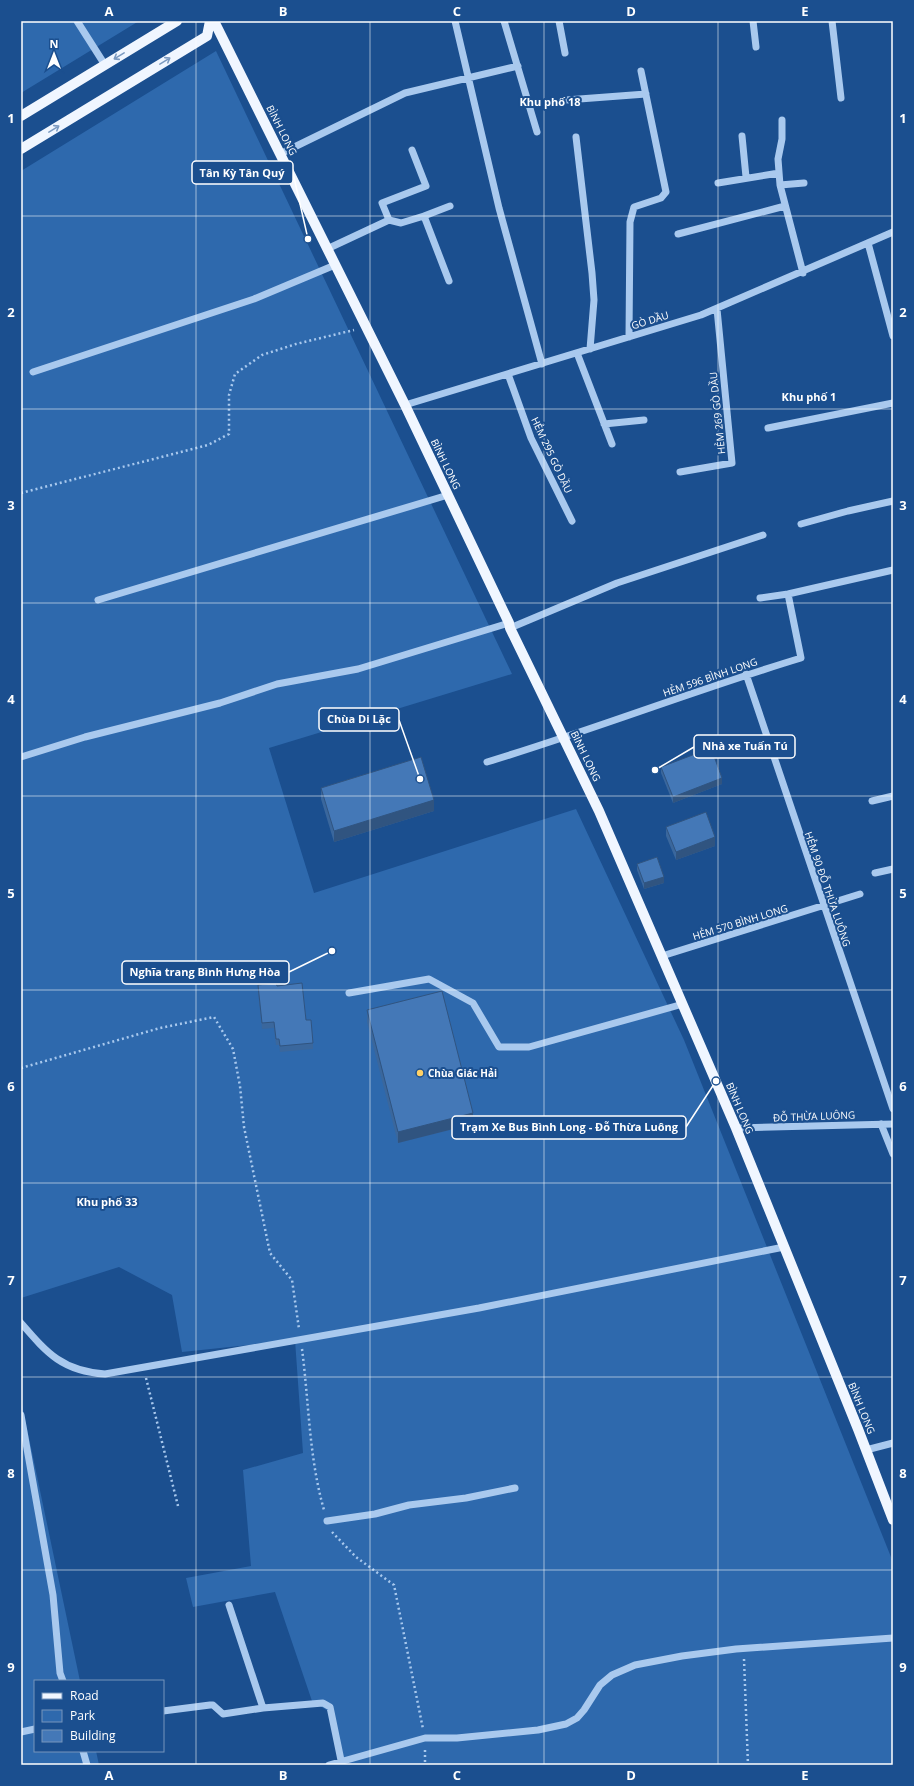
<svg xmlns="http://www.w3.org/2000/svg" width="914" height="1786" font-family="'Open Sans',sans-serif">
  <style>
    .green { fill: #2e69ad }
    .lines { fill: none; stroke-linecap: round; stroke-linejoin: round }
    .path { stroke: #a9c9ee; stroke-width: 2.5; stroke-dasharray: 2 3; stroke-linecap: butt }
    .minor { stroke: #a9c9ee; stroke-width: 7 }
    .major { stroke: #f0f6ff; stroke-width: 10 }
    .wall { fill: #3a679d }
    .shaded-wall { fill: #305480 }
    .building { fill: #4478b7; stroke: #305480 }
    .oneway { stroke: #7b9ac1 }
    .grid { fill: none; stroke: #fff; stroke-width: 1; stroke-opacity: 0.55 }
    .poi-dot { fill: #ffd166; stroke: #1b4f8f; stroke-width: 1.5 }
    .labels { text-anchor: middle; dominant-baseline: central; stroke-width: 4; stroke-linejoin: round; paint-order: stroke }
    .street-label { font-size: 10px; fill: #fff; stroke: #1b4f8f }
    .poi-label { font-size: 10px; font-weight: bold; fill: #fff; stroke: #1b4f8f; text-anchor: start }
    .neighbourhood-label { font-size: 11px; font-weight: bold; fill: #fff; stroke: #1b4f8f }
    .leader { fill: none; stroke: #fff; stroke-width: 1.5 }
    .callout-dot { fill: #fff; stroke: #1b4f8f; stroke-width: 1.5 }
    .callout { fill: #1b4f8f; stroke: #fff; stroke-width: 1.5 }
    .callout-label { font-size: 11px; text-anchor: middle; font-weight: bold; fill: #fff }
    .neatline { fill: none; stroke: #fff; stroke-width: 1.5 }
    .grid-label { font-size: 13px; text-anchor: middle; font-weight: bold; fill: #fff }
  </style>
  <rect width="100%" height="100%" fill="#1b4f8f"/>
  <path class="green" d="M21 21H139L21 93Z
    M216 51 512 674 269 748 314 893 576 809 684 1040 893 1562V1765H342L328 1711 312 1701 275 1592 193 1607 186 1578 251 1566 243 1470 303 1453 295 1340 182 1352 172 1295 119 1267 21 1298V171Z
    M21 1400 80 1681H35V1751H96L99 1765H21Z"/>
  <g class="lines">
    <path class="path" d="M21 493 208 445 229 434V395L235 374 262 355 296 344 354 330
      M21 1068 160 1028 214 1017 233 1049 240 1086 244 1127 270 1253 292 1280 299 1329
      M302 1349C309 1403 309 1458 324 1510
      M146 1378 178 1506
      M332 1532 356 1557 394 1585 423 1729
      M744 1659 748 1765
      M425 1750V1765"/>
    <path class="minor" d="M77 21 105 65
      M455 21 499 208 542 364
      M504 21 537 132
      M559 21 565 53
      M753 21 756 47
      M832 21 841 98
      M566 100 646 94
      M782 120V139L778 159 780 185 803 273
      M742 136 746 177
      M576 137 592 273 594 300 590 349
      M280 154 405 93 518 66
      M718 183 779 173
      M780 185 804 183
      M424 216 450 206
      M389 220 382 203 426 186 412 150
      M678 234 785 206
      M868 243 893 336
      M327 249 389 220 401 223 424 216 449 281
      M629 337 630 222 634 207 661 198 666 192 641 71
      M577 353 612 444
      M33 372 254 299 335 265
      M508 374 531 438 572 521
      M405 405 701 315 893 232
      M604 424 644 420
      M768 428 893 403
      M680 472 732 463 717 309
      M801 524 848 511 893 501
      M760 598 788 594 893 570
      M98 600 448 495
      M510 628 617 583 763 535
      M746 674 893 1109
      M21 757 85 737 220 703 277 684 358 669 509 623
      M487 762C593 730 695 690 801 658L788 594
      M872 801 893 796
      M875 873 893 869
      M662 956 860 894
      M349 993 429 979 473 1003 499 1047H529L683 1004
      M881 1124 893 1154
      M736 1128 893 1124
      M21 1323C47 1353 62 1371 105 1374L479 1308 784 1247
      M21 1415 53 1595 60 1673 63 1681
      M866 1450 893 1443
      M327 1521 375 1514 409 1505 466 1498 515 1488
      M229 1605 263 1708
      M163 1711 210 1705H213L223 1714 263 1708 323 1703 330 1707 342 1765
      M21 1732 35 1729
      M83 1751 87 1765
      M329 1765 425 1738H457L538 1730 566 1724 577 1718 584 1710 600 1685 612 1675 635 1665 682 1656 736 1649 893 1638"/>
    <path class="major" d="M214 21 405 405 509 623 510 628 599 811 736 1128 858 1429 893 1520
      M21 116 177 21
      M21 149 207 36 210 21"/>
  </g>
  <path class="wall" d="M661 767 722 784 673 803 661 773Z
    M321 788 434 811 334 842 321 799Z
    M666 827 715 846 676 860 666 836Z
    M637 864 664 883 644 889 637 870Z
    M258 985 277 986 306 1020 313 1043V1049L280 1052 279 1045H276L274 1028 262 1029 258 991Z
    M367 1010 473 1124 398 1143 367 1022Z"/>
  <path class="shaded-wall" d="M722 778V784L673 803V797Z
    M434 800V811L334 842V831Z
    M715 837V846L676 860V852Z
    M664 877V883L644 889V883Z
    M473 1113V1124L398 1143V1132Z"/>
  <path class="building" d="M711 748 722 778 673 797 661 767Z
    M421 757 434 800 334 831 321 788Z
    M706 812 715 837 676 852 666 827Z
    M657 857 664 877 644 883 637 864Z
    M276 983 277 986 302 983 306 1020H311L313 1043 280 1046 279 1039H276L274 1022 262 1023 258 985Z
    M442 991 473 1113 398 1132 367 1010Z"/>
  <defs><path id="oneway-shaft" d="M-6 0H5M1.5-3L5.5 0L1.5 3" fill="none" stroke-width="1.6" stroke-linecap="round" stroke-linejoin="round"/></defs>
  <g class="oneway">
    <use href="#oneway-shaft" transform="translate(119 56) rotate(149)"/>
    <use href="#oneway-shaft" transform="translate(165 61) rotate(-31)"/>
    <use href="#oneway-shaft" transform="translate(54 129) rotate(-31)"/>
  </g>
  <path class="grid" d="M196 21V1765M370 21V1765M544 21V1765M718 21V1765M21 216H893M21 409H893M21 603H893M21 796H893M21 990H893M21 1183H893M21 1377H893M21 1570H893"/>
  <circle class="poi-dot" cx="420" cy="1073" r="4"/>
  <g class="labels">
    <g class="street-label">
      <text transform="translate(282 130) rotate(63)">BÌNH LONG</text>
      <text transform="translate(650 320) rotate(-17)">GÒ DẦU</text>
      <text transform="translate(717 413) rotate(-96)">HẺM 269 GÒ DẦU</text>
      <text transform="translate(552 455) rotate(65)">HẺM 295 GÒ DẦU</text>
      <text transform="translate(446 464) rotate(64)">BÌNH LONG</text>
      <text transform="translate(710 677) rotate(-19)">HẺM 596 BÌNH LONG</text>
      <text transform="translate(586 756) rotate(64)">BÌNH LONG</text>
      <text transform="translate(828 889) rotate(71)">HẺM 90 ĐỖ THỪA LUÔNG</text>
      <text transform="translate(740 922) rotate(-17)">HẺM 570 BÌNH LONG</text>
      <text transform="translate(740 1108) rotate(67)">BÌNH LONG</text>
      <text transform="translate(814 1116) rotate(-2)">ĐỖ THỪA LUÔNG</text>
      <text transform="translate(862 1408) rotate(68)">BÌNH LONG</text>
    </g>
    <g class="poi-label">
      <text x="428" y="1073">Chùa Giác Hải</text>
    </g>
    <g class="neighbourhood-label">
      <text x="550" y="101">Khu phố 18</text>
      <text x="809" y="396">Khu phố 1</text>
      <text x="107" y="1201">Khu phố 33</text>
    </g>
  </g>
  <path class="leader" d="M308 239L293 173M420 779L399 720M655 770L694 747M332 951L289 972M716 1081L686 1127"/>
  <g class="callout-dot">
    <circle cx="308" cy="239" r="4"/>
    <circle cx="420" cy="779" r="4"/>
    <circle cx="655" cy="770" r="4"/>
    <circle cx="332" cy="951" r="4"/>
    <circle cx="716" cy="1081" r="4"/>
  </g>
  <g class="callout">
    <rect x="192" y="161" width="101" height="23" rx="4"/>
    <rect x="319" y="708" width="80" height="23" rx="4"/>
    <rect x="694" y="735" width="101" height="23" rx="4"/>
    <rect x="122" y="961" width="167" height="23" rx="4"/>
    <rect x="452" y="1116" width="234" height="23" rx="4"/>
  </g>
  <g class="callout-label">
    <text x="242" y="177">Tân Kỳ Tân Quý</text>
    <text x="359" y="723">Chùa Di Lặc</text>
    <text x="745" y="750">Nhà xe Tuấn Tú</text>
    <text x="205" y="976">Nghĩa trang Bình Hưng Hòa</text>
    <text x="569" y="1131">Trạm Xe Bus Bình Long - Đỗ Thừa Luông</text>
  </g>
  <rect width="914" height="1786" fill="none" stroke="#1b4f8f" stroke-width="44"/>
  <rect x="34" y="1680" width="130" height="72" fill="#1b4f8f" stroke="#7695bc"/>
  <rect x="42" y="1693" width="20" height="6" fill="#f0f6ff" stroke="#7695bc"/>
  <text x="70" y="1700" font-size="12" fill="#ffffff">Road</text>
  <rect x="42" y="1710" width="20" height="12" fill="#2e69ad" stroke="#7695bc"/>
  <text x="70" y="1720" font-size="12" fill="#ffffff">Park</text>
  <rect x="42" y="1730" width="20" height="12" fill="#4478b7" stroke="#7695bc"/>
  <text x="70" y="1740" font-size="12" fill="#ffffff">Building</text>
  <g transform="translate(54 54)" stroke="#1b4f8f" stroke-width="3" paint-order="stroke">
  <path d="M0-3L7 15L0 10L-7 15Z" fill="#ffffff"/>
  <text y="-6" font-size="11" font-weight="bold" text-anchor="middle" fill="#ffffff">N</text>
  </g>
  <rect x="22" y="22" width="870" height="1742" class="neatline"/>
  <g class="grid-label">
    <text x="109" y="16">A</text>
    <text x="283" y="16">B</text>
    <text x="457" y="16">C</text>
    <text x="631" y="16">D</text>
    <text x="805" y="16">E</text>
    <text x="11" y="123">1</text>
    <text x="903" y="123">1</text>
    <text x="11" y="317">2</text>
    <text x="903" y="317">2</text>
    <text x="11" y="510">3</text>
    <text x="903" y="510">3</text>
    <text x="11" y="704">4</text>
    <text x="903" y="704">4</text>
    <text x="11" y="898">5</text>
    <text x="903" y="898">5</text>
    <text x="11" y="1091">6</text>
    <text x="903" y="1091">6</text>
    <text x="11" y="1285">7</text>
    <text x="903" y="1285">7</text>
    <text x="11" y="1478">8</text>
    <text x="903" y="1478">8</text>
    <text x="11" y="1672">9</text>
    <text x="903" y="1672">9</text>
    <text x="109" y="1780">A</text>
    <text x="283" y="1780">B</text>
    <text x="457" y="1780">C</text>
    <text x="631" y="1780">D</text>
    <text x="805" y="1780">E</text>
  </g>
</svg>
